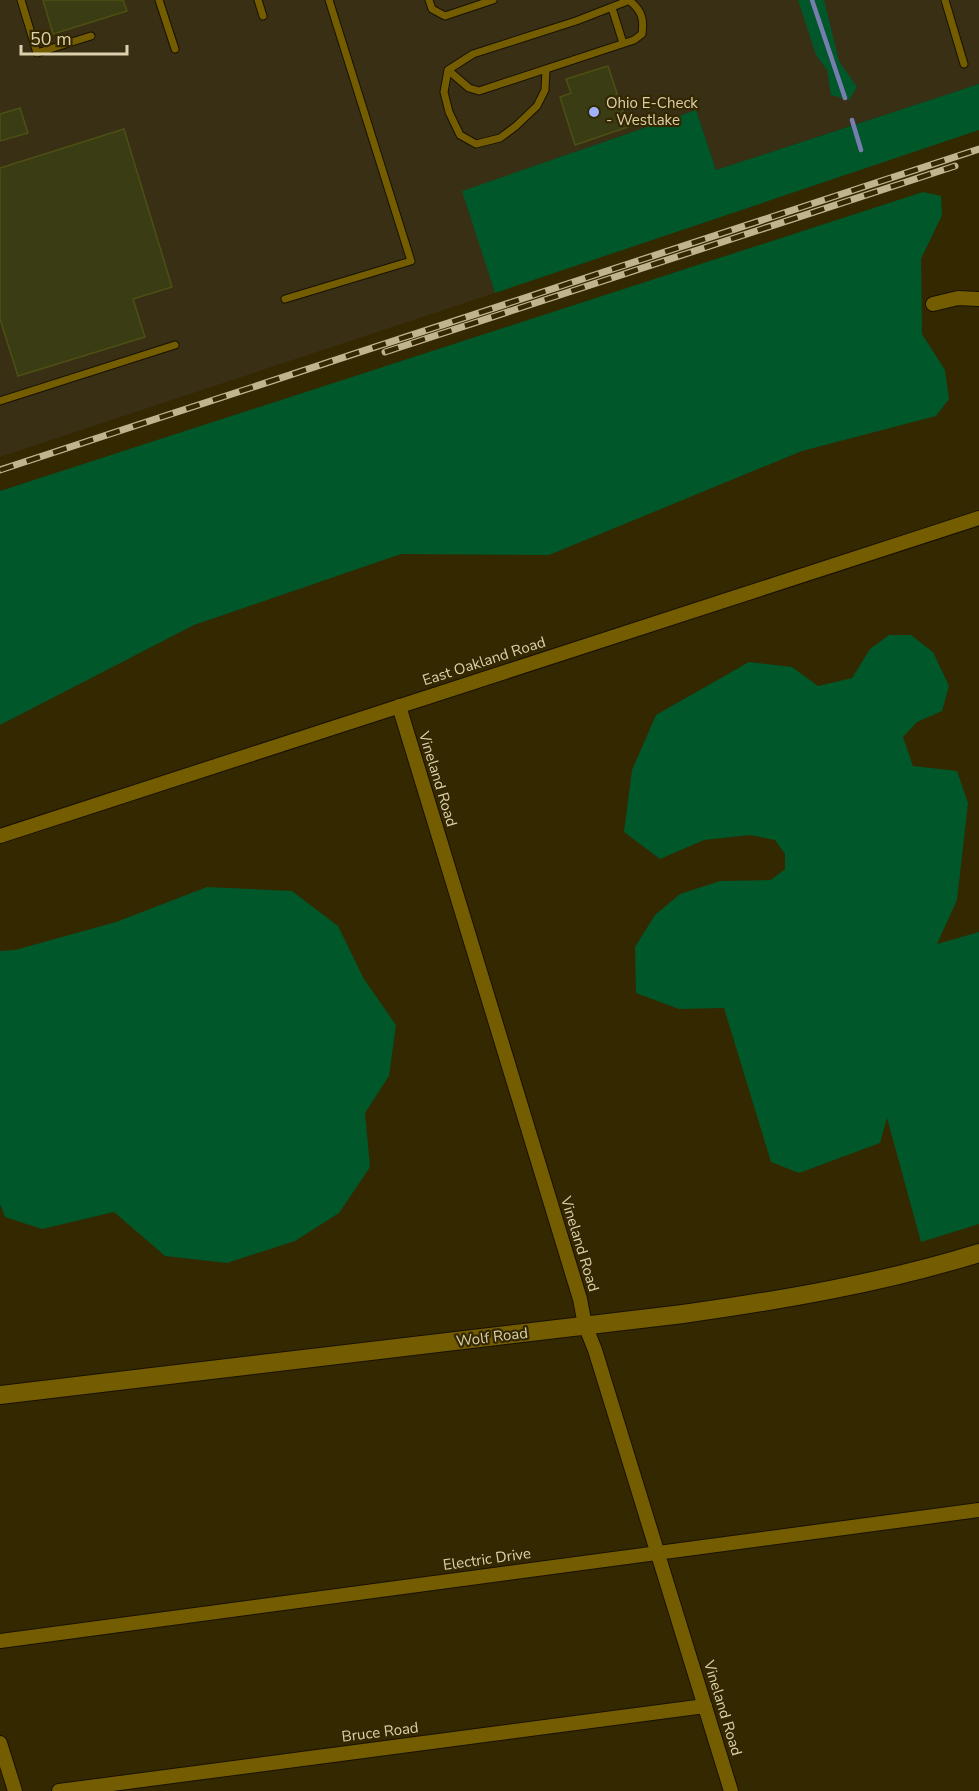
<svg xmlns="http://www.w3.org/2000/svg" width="979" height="1791" font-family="'Nunito Sans',sans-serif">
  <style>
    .built { fill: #382f14 }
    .green { fill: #005729 }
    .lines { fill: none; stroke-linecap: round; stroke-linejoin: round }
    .stream { stroke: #767eaf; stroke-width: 4.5 }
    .building { fill: #3a3c13; stroke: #4d5013; stroke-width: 1.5 }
    .lane-casing { stroke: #181100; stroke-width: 9 }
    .street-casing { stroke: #181100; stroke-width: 16 }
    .secondary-casing { stroke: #181100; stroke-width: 20 }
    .lane { stroke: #745d00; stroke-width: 7 }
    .street { stroke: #745d00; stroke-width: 14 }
    .secondary { stroke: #745d00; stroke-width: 18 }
    .rail-casing { stroke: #c0b48f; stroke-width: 7 }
    .rail { stroke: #342800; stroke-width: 4.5; stroke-dasharray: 14; stroke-linecap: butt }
    .poi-dot { fill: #9fb3fd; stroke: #342800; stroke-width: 2 }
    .labels { text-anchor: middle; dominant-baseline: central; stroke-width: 4.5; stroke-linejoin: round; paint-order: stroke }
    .poi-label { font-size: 15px; fill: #ddd1ad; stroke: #342800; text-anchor: start }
    .street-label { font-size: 15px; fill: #ddd1ad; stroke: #342800 }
  </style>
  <rect width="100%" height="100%" fill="#342800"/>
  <path class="built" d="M0 0H979V84L716 170 696 110 463 191 495 293 0 457Z"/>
  <path class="green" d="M798 0H824L839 61 857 87 849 100 831 95 827 70 816 55Z
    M979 84V130L495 293 462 191 696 110 716 170Z
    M923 192 941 196 942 215 921 259 922 334 945 370 949 399 936 416 802 451 549 555 401 554 194 625 0 725V491Z
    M889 635H911L933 652 949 686 942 711 917 722 903 737 913 766 957 771 968 803 957 900 937 944 979 932V1224L921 1242 887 1118 880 1143 799 1173 771 1162 724 1008 679 1009 636 993 635 947 655 915 680 894 720 881 771 880 785 869V854L775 840 750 835 704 840 660 859 624 832 632 770 656 715 749 662 792 667 818 686 852 678 870 649Z
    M207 887 292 891 338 926 364 979 396 1025 389 1076 365 1113 370 1167 339 1213 295 1241 227 1263 165 1256 114 1212 42 1229 5 1217 0 1204V951L15 950 116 922Z"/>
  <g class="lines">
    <path class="stream" d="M812 0 845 98
      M852 120 861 150"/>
  </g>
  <path class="building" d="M43 0H123L127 11 53 34Z
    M608 66 628 127 575 145 560 97 571 93 566 79Z
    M20 108 28 133 0 141V114Z
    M124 129 172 287 133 299 145 337 18 376 0 319V168Z"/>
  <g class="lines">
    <g class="lane-casing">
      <path id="lane" d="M21 0 37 53 91 36
        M159 0 175 49
        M258 0 263 16
        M429 0 432 9 445 16 493 0
        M945 0 964 64
        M612 8 623 43
        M546 69 545 90 537 106 516 126 500 138 476 144 460 135 449 112 444 92 448 70 473 54 576 21 630 0
        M448 70 469 88 479 91 634 40 642 34C644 19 642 11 630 1
        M285 299 411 261 329 0
        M0 401 175 345"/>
    </g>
    <g class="street-casing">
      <path id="street" d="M933 304 958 298 979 299
        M399 706 580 1299 585 1325 595 1350 731 1791
        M0 836 979 518
        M0 1641 979 1510
        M0 1743 15 1791
        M59 1791 705 1706"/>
    </g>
    <g class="secondary-casing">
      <path id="secondary" d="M0 1395 683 1314C783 1300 882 1283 979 1253"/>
    </g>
    <use href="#lane" class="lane"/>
    <use href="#street" class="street"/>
    <use href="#secondary" class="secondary"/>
    <g class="rail-casing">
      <path id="rail" d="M385 352 955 166
        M0 470 979 149"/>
    </g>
    <use href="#rail" class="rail"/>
  </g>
  <circle class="poi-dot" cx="594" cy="112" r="6"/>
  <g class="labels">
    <g class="poi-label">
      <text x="606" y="103">Ohio E-Check<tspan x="606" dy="17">- Westlake</tspan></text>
    </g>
    <g class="street-label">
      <text transform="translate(484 661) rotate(-18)">East Oakland Road</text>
      <text transform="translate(438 779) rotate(73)">Vineland Road</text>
      <text transform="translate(580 1244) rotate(73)">Vineland Road</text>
      <text transform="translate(492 1337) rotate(-7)">Wolf Road</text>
      <text transform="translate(487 1559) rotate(-8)">Electric Drive</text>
      <text transform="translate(723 1708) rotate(73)">Vineland Road</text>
      <text transform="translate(380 1732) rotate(-7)">Bruce Road</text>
    </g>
  </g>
  <path d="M21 45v9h106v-9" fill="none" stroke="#ddd1ad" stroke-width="3"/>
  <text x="30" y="45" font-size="18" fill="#ddd1ad" stroke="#342800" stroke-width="4.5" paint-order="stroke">50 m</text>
</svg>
